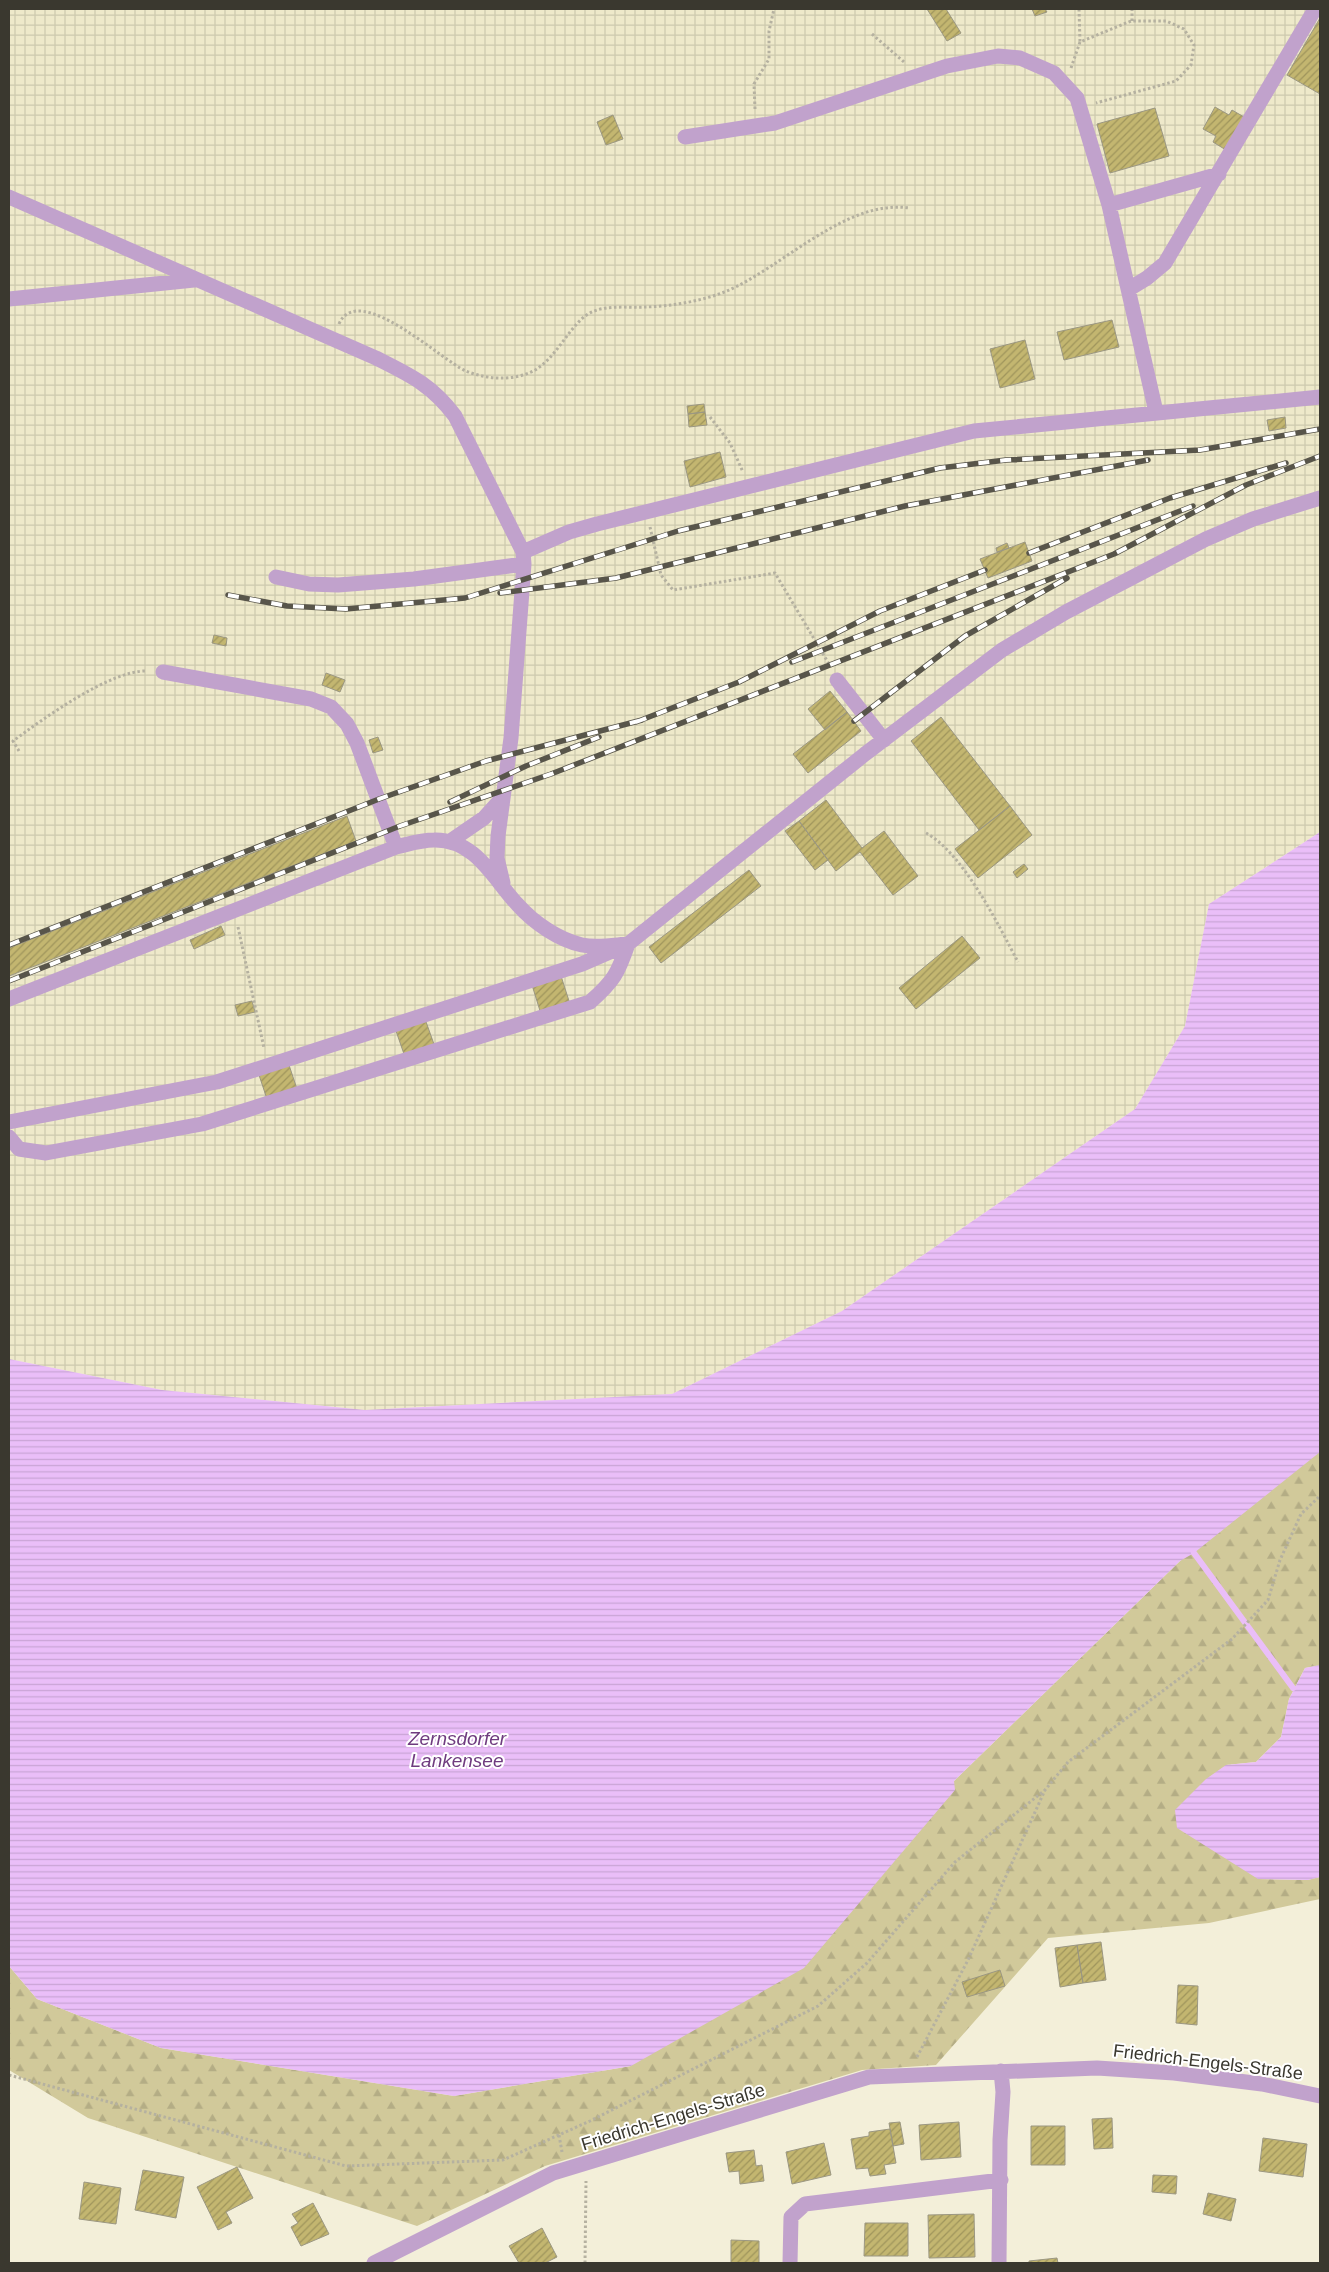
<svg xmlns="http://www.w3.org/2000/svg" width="1329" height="2272" font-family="Helvetica,sans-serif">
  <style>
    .industrial { fill: url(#industrial-grid) }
    .forest { fill: url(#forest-firs) }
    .water { fill: url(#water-rules) }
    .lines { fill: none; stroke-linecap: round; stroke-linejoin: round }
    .stream { stroke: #eabef8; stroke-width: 6 }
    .building { fill: url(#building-hatch); stroke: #9b9782 }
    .path { stroke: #b5b1a0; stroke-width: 3; stroke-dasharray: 2.5 2.5; stroke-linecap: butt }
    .minor { stroke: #c1a2cc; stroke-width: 15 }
    .rail-casing { stroke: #58554a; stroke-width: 5.5 }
    .rail { stroke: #fff; stroke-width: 4; stroke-dasharray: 11; stroke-linecap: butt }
    .labels { text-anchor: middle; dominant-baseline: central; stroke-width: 4; stroke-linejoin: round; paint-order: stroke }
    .street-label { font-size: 18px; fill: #3a382f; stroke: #fff }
    .water-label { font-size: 19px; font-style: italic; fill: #6f3b7f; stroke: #fff }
  </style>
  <defs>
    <pattern id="industrial-grid" width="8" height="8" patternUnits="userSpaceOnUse" patternTransform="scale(1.25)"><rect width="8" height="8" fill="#eee9ca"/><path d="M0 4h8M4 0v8" fill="none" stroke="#cdc9ae"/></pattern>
    <pattern id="forest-firs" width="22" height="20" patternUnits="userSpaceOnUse" patternTransform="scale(1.25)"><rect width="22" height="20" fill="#d1c99a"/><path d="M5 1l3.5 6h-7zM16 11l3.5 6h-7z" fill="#b4ad85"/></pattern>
    <pattern id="water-rules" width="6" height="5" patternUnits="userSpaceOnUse" patternTransform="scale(1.25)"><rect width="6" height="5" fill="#eabef8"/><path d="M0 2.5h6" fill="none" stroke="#c9a4d5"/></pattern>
    <pattern id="building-hatch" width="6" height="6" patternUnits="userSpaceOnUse" patternTransform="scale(1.25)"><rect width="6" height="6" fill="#c3b670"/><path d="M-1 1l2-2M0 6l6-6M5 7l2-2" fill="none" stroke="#9f955c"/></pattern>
  </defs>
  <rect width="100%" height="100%" fill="#f3efd9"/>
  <path class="industrial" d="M9 9H1320V832L1209 904 1185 1026 1135 1109 842 1311 672 1394 365 1410 162 1390 9 1359Z"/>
  <path class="forest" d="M1320 1451V1665L1305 1668 1289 1699 1281 1737 1256 1762 1226 1765 1258 1879 1307 1880 1320 1877V1899L1209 1923 1048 1938 936 2065 862 2070 545 2166 417 2226 88 2118 9 2070V1966L37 1999 161 2048 454 2096 631 2066 954 1781 1180 1561Z"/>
  <path class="water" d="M1320 832V1452L1194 1553 1180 1561 954 1781 955 1790 804 1968 631 2066 454 2096 161 2048 37 1999 9 1966V1359L162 1390 365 1410 672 1394 842 1311 1135 1109 1185 1026 1209 904Z
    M1320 1665V1877L1308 1880 1258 1879 1177 1828 1175 1810 1206 1779 1226 1765 1256 1762 1281 1737 1289 1699 1305 1668Z"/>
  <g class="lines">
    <path class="stream" d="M1194 1553 1293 1688"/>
  </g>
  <path class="building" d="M927 9H946L961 33 947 41Z
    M1032 9H1045L1047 12 1035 16Z
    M1320 18V94L1287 75Z
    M1215 107 1229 115 1232 110 1244 117 1226 150 1213 142 1216 136 1203 129Z
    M1155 108 1169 156 1110 173 1097 124Z
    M613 115 623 139 606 145 597 122Z
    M1112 320 1119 347 1064 360 1057 332Z
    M1025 340 1035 379 1000 388 990 349Z
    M704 404 705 412 688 414 687 406Z
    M705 412 707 425 689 427 688 414Z
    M1285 417 1286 428 1269 431 1267 420Z
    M720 452 726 477 690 487 684 461Z
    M1025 542 1032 561 988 578 980 559Z
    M1007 543 1009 548 997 552 996 548Z
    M214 635 227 638 226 646 212 643Z
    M326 673 345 680 340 692 322 685Z
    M830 691 847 712 825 730 808 709Z
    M847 712 861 731 808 773 793 754Z
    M941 717 1010 806 979 830 911 741Z
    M378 737 383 750 373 753 369 740Z
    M826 800 862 848 884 831 918 876 893 895 860 852 836 871 799 821Z
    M1010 806 1032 835 978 878 955 849Z
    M347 816 356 841 9 976V948Z
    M799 821 828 860 815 870 785 831Z
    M1024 864 1028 869 1017 878 1013 872Z
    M749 870 761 886 661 963 649 947Z
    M221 926 225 935 194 949 190 940Z
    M962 936 980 958 916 1009 899 988Z
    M561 976 570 1004 541 1014 532 985Z
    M252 1001 255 1012 238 1016 235 1005Z
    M425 1019 435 1047 405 1057 395 1028Z
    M288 1062 298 1092 268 1102 258 1072Z
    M1101 1942 1106 1980 1083 1983 1077 1945Z
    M1077 1945 1083 1983 1060 1987 1055 1948Z
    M1000 1970 1005 1986 967 1997 962 1982Z
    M1178 1985 1198 1986 1197 2025 1176 2023Z
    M1112 2118 1113 2148 1094 2149 1092 2119Z
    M900 2122 904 2144 893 2146 889 2123Z
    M959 2122 961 2157 921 2160 919 2125Z
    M1031 2126H1065V2165H1031Z
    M890 2129 896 2163 884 2165 886 2174 870 2176 868 2168 856 2169 851 2139 869 2136V2132Z
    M1263 2138 1307 2144 1303 2177 1259 2171Z
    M824 2143 831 2175 792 2184 786 2152Z
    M754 2150 756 2166 762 2165 764 2181 740 2184 739 2171 729 2172 726 2153Z
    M237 2167 253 2198 226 2212 232 2223 218 2230 197 2187Z
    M143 2170 184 2177 176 2218 135 2210Z
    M1153 2175 1177 2176 1176 2194 1152 2192Z
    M84 2182 121 2188 116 2224 79 2219Z
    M1208 2193 1236 2199 1231 2221 1203 2214Z
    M313 2203 329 2234 301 2246 291 2227 298 2223 292 2214Z
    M974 2214 975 2257 929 2258 928 2215Z
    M865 2223H908V2256H864Z
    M542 2228 557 2257 545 2263H519L509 2246Z
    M731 2240 759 2241V2263H731Z
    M1057 2258 1058 2263H1029V2261Z"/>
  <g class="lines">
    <path class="path" d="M1079 9 1080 42
      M1132 21V9
      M872 34 904 62
      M1071 68 1080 42 1131 21H1166L1184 29 1194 45 1191 65 1176 81 1096 103
      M755 109 754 84 769 59V31L774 9
      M339 324C358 280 442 361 466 371 486 379 509 381 529 373 558 361 570 320 594 311 610 305 629 308 646 307 673 306 702 301 727 291 783 267 846 199 909 208
      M710 417 730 443 743 472
      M650 527 661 575 673 590 775 573 829 664
      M19 751 13 741C43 719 110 670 147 671
      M926 833C963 853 998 924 1018 962
      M238 927 264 1048
      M917 2057 968 1960 1045 1790
      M9 2075 346 2166 503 2160 590 2121 818 2006 867 1963 955 1862 1045 1790 1068 1762 1232 1639 1268 1600 1280 1560 1301 1514 1320 1496
      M559 2135 562 2152
      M585 2263 586 2181"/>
    <path class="minor" d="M685 137 775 123 947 66 998 56 1020 58 1054 73 1077 98 1109 205 1156 412
      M9 197 376 358C410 375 432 385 455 416L523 552 524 564 511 738 498 836 497 858 503 883
      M1109 205 1219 174
      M1129 289 1147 278 1165 263 1315 9
      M9 299 194 280
      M523 552 569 532 597 524 974 431 1320 397
      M276 577 309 584 338 585 414 579 524 564
      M163 672 311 699 331 707 347 724 357 743 396 847
      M837 680 884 740
      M449 842 484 818 503 797
      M9 999 396 847C409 844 421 840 434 840 476 839 494 880 518 905 534 923 559 940 582 945 597 948 614 945 628 944 618 973 614 981 590 1002L202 1124 46 1153 19 1149 9 1137
      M9 1122 217 1082 582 964 628 944 865 754 1002 650 1066 612 1206 539 1253 519 1320 498
      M374 2263 553 2173 869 2077 1097 2068 1174 2073 1262 2084 1320 2096
      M790 2263 791 2217 805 2204 1001 2180
      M999 2263 1000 2140 1003 2092 1001 2071"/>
    <g class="rail-casing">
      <path id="rail" d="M1029 553 1170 498 1286 463
        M500 593 616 578 905 506 1148 460
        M228 595 287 606 346 609 465 598 678 531 940 468 1006 460 1200 450 1320 429
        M792 662 1193 506
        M854 721 965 636 1067 578
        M636 722 739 682 880 611 985 570
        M450 802 526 766 599 737
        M9 945 379 799 486 761 642 720
        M9 981 400 826 551 774 1114 554 1246 485 1320 456"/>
    </g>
    <use href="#rail" class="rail"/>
  </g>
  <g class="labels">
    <g class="street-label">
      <text transform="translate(1208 2062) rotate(7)">Friedrich-Engels-Straße</text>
      <text transform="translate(673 2117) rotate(-17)">Friedrich-Engels-Straße</text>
    </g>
    <g class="water-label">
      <text x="457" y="1738">Zernsdorfer<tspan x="457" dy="22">Lankensee</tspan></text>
    </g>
  </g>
  <rect width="1329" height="2272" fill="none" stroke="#3a382f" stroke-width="20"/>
</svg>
